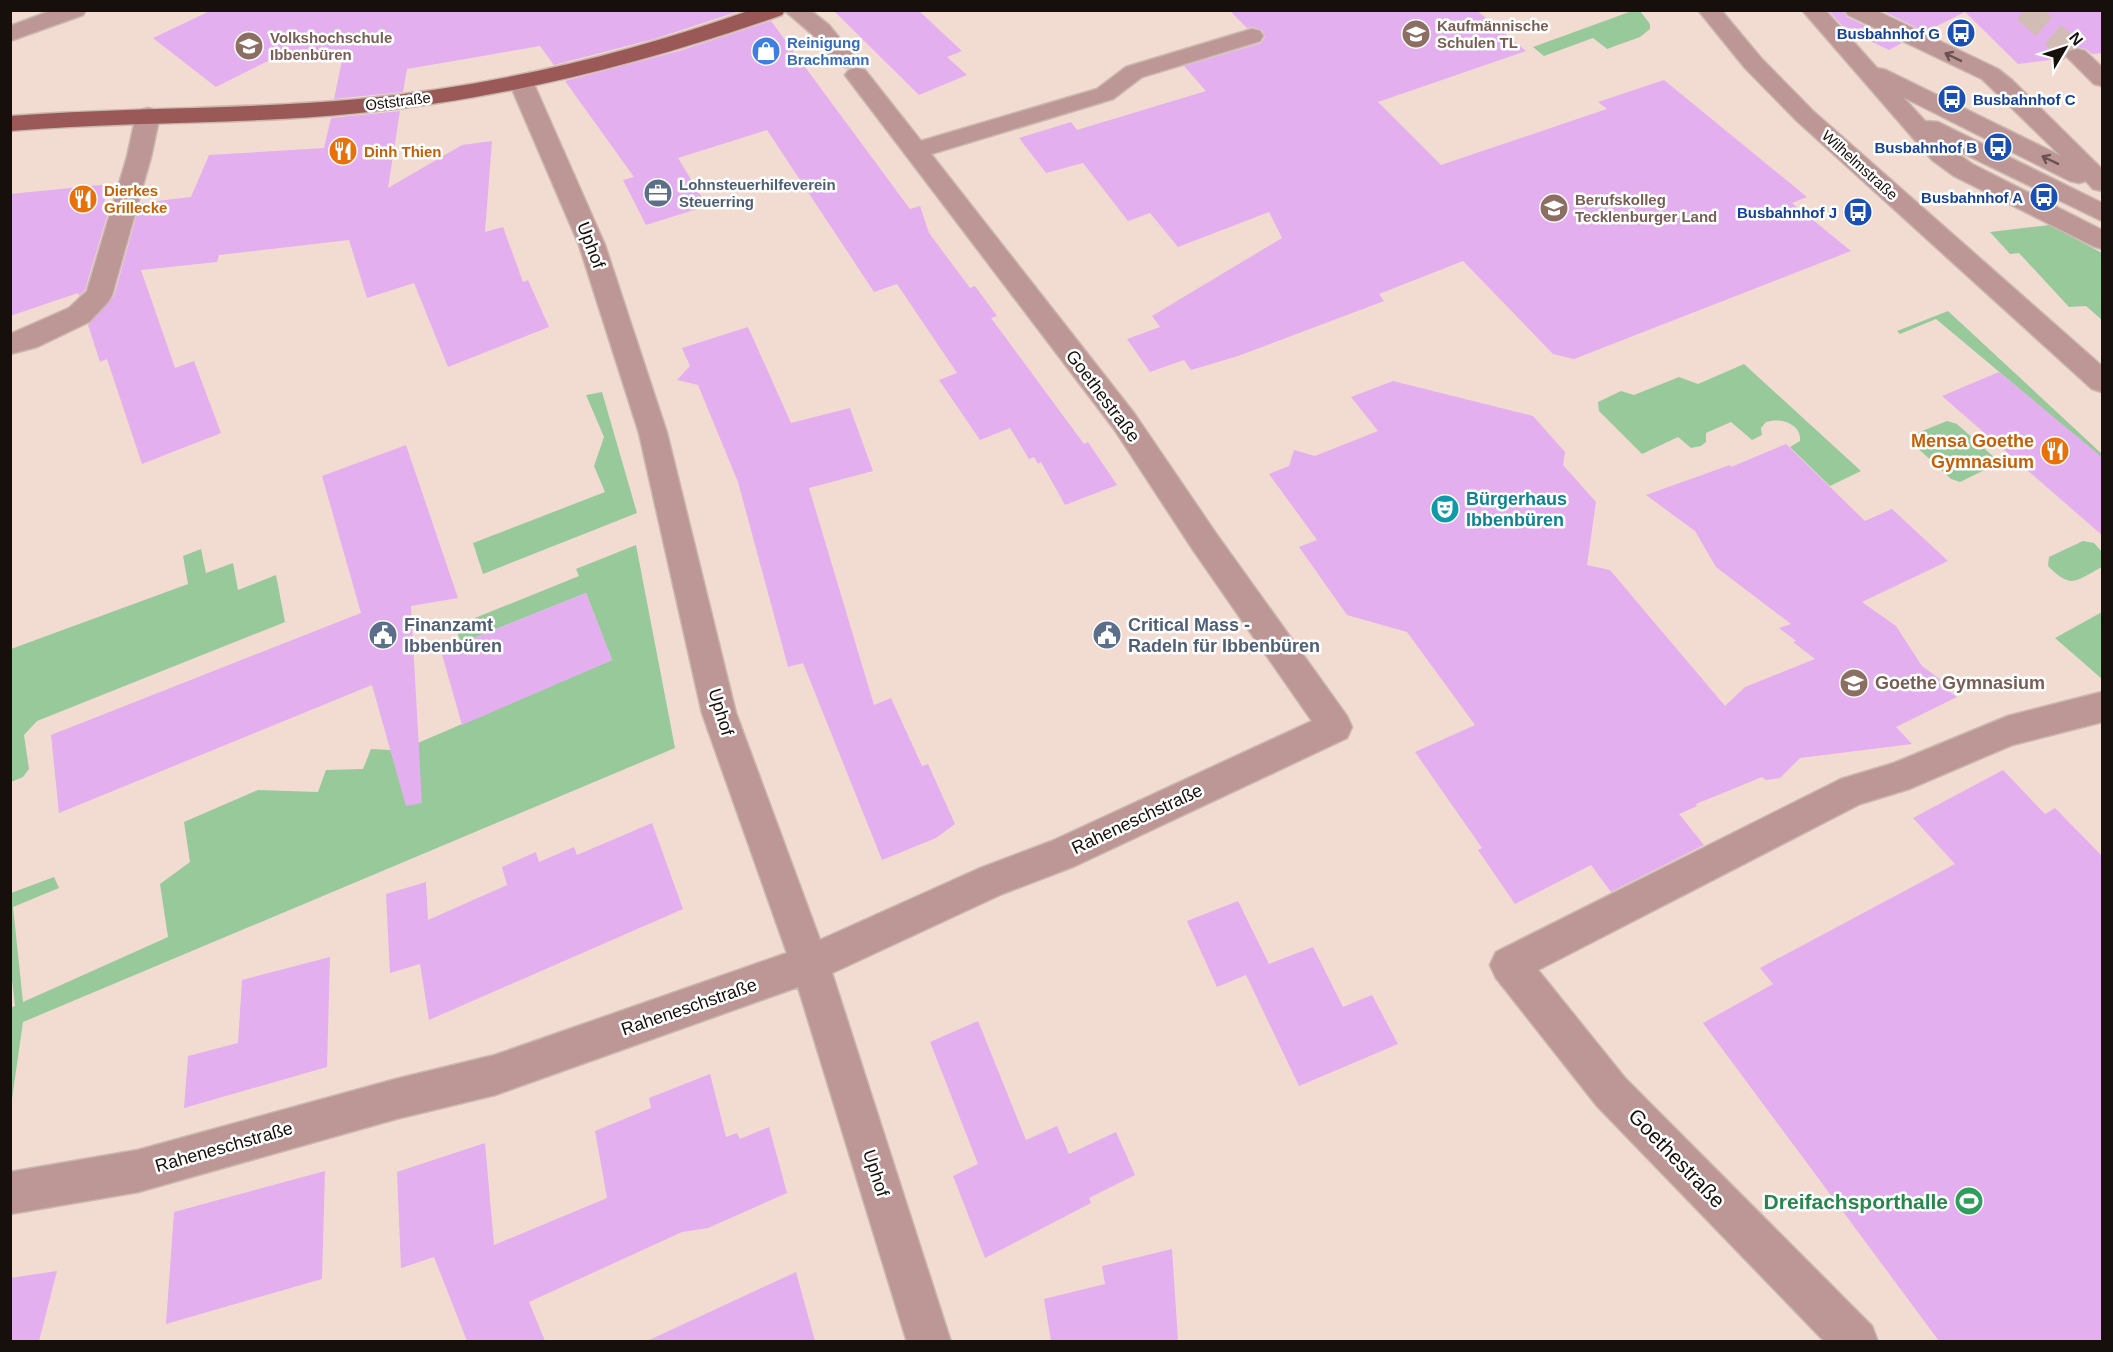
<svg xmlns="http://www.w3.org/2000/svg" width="2113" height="1352" font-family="Arial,sans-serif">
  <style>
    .green { fill: #98c99b }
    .building { fill: #e3afee }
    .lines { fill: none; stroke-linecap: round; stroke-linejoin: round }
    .minor-tunnel { stroke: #d1bdb4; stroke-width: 25; stroke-dasharray: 25 12; stroke-linecap: butt }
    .minor-casing { stroke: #cab7ae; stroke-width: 3 }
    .major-casing { stroke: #cab7ae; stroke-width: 3 }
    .minor { fill: #bd9796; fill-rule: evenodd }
    .major { fill: #9a5857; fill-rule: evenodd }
    .oneway { stroke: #6a5351 }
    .labels { text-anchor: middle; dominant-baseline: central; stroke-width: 5; stroke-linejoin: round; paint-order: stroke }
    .far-education-label { font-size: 15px; font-weight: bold; fill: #785e54; stroke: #fff; text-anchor: start }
    .far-transit-label { font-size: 15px; font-weight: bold; fill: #164399; stroke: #fff; text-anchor: end }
    .far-shop-label { font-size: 15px; font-weight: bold; fill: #366cbe; stroke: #fff; text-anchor: start }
    .far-street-label { font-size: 15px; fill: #160f0c; stroke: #fff }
    .far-food-label { font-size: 15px; font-weight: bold; fill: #c56008; stroke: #fff; text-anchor: start }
    .far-service-label { font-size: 15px; font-weight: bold; fill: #4e5e75; stroke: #fff; text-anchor: start }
    .street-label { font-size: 18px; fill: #160f0c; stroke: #fff }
    .food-label { font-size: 18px; font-weight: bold; fill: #c56008; stroke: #fff; text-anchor: end }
    .culture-label { font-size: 18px; font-weight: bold; fill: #0d838f; stroke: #fff; text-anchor: start }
    .service-label { font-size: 18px; font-weight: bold; fill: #4e5e75; stroke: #fff; text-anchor: start }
    .education-label { font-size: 18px; font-weight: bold; fill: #785e54; stroke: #fff; text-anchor: start }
    .near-street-label { font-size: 21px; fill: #160f0c; stroke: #fff }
    .near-leisure-label { font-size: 21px; font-weight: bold; fill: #27864d; stroke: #fff; text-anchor: end }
  </style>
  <rect width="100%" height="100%" fill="#f2dcd2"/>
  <path class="green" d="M1632 11H1640L1650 24V29L1640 37 1607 49 1593 38 1544 56 1533 47Z
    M2050 225 2102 253V320L2086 306 2069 307 2019 253 2010 254 1990 232Z
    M1948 311 2102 454V458L1936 319 1900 334 1897 331Z
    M1744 364 1861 471 1830 486 1790 447 1800 441C1802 424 1780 417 1766 422L1761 428 1762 435 1752 440 1731 422 1706 433V442L1701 446 1691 448 1678 437 1642 454 1599 411 1598 402 1621 391 1634 395 1679 377 1698 384Z
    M602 392 637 513 483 574 473 543 605 492 594 466 604 437 586 395Z
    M1947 421 1957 424 1995 458 1997 464 1960 482 1951 479 1911 442 1912 435Z
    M2083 541 2094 543 2102 552V567C2075 581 2072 590 2048 566L2049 557Z
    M636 545 675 748 23 1022 11 1106 10 1008 15 1006 10 963 11 893 54 877 59 888 13 907 23 1002 168 937 160 884 190 862 184 822 258 790 318 792 326 770 363 769 371 749 390 750 392 754 612 660 586 593 461 643 455 626 579 576 576 569Z
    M201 549 206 573 233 563 238 590 276 575 285 622 37 721 24 735 29 769 23 777 11 782V649L188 584 183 556Z
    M2102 612V679L2055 638Z"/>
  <path class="building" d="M212 10H743L654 39 554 65 540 46 407 69 403 92 334 99 344 51 274 58 216 87 153 38Z
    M833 10H918L962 51 947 57 967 75 919 95Z
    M1229 10H1476L1526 51 1378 102 1441 165 1607 109 1598 102 1664 80 1807 197 1792 203 1851 251 1574 359 1553 354 1463 261 1379 294 1384 301 1238 356 1191 370 1184 360 1150 372 1127 339 1160 327 1152 316 1282 238 1269 212 1178 247 1150 213 1128 221 1083 163 1046 173 1019 138 1071 122 1077 130 1206 91 1184 66 1261 43 1265 37 1262 30 1253 27 1247 28Z
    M1828 10H1843L1847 17 1902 43 1889 50 1845 29Z
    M1881 10H2103V53L2092 54 2086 49 2076 47 2067 50 2065 58 2018 64 1965 12 1925 32Z
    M771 21 910 209 920 206 929 233 970 288 975 286 997 316 991 318 1084 444 1088 442 1117 485 1065 505 1041 462 1038 464 1034 457 1029 459 1010 428 980 440 939 380 957 373 897 284 874 292 767 130 678 158 707 206 646 225 623 180 634 177 565 81 679 51Z
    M400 111 388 188 462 145 492 141 485 232 503 227 523 282 528 280 549 327 448 367 414 283 367 298 349 240 219 255 217 262 141 270 175 368 194 361 221 433 142 464 107 359 100 362 88 325 114 296 140 203 191 197 209 155 324 148 331 118Z
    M111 184 102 207 110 206 85 290 79 296 78 293 10 316V194Z
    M748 327 791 423 850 408 873 471 809 488 874 705 891 698 922 766 928 764 955 824 936 838 882 860 803 663 788 667 738 482 698 385 677 380 690 366 682 348Z
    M1999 372 2103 458V536L1942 396Z
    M1393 381 1533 416 1565 452 1563 465 1596 502 1587 565 1610 570 1725 706 1745 687 1815 659 1793 642 1796 641 1779 628 1791 624 1716 567 1695 531 1646 495 1730 465 1731 467 1786 444 1865 521 1892 509 1948 561 1862 602 1896 626 1922 666 1941 680 1937 682 1957 697 1896 727 1912 744 1800 758 1780 778 1766 780 1762 777 1696 804 1697 806 1679 814 1704 845 1611 892 1591 865 1515 904 1478 850 1482 848 1415 752 1475 725 1407 632 1347 615 1299 547 1317 540 1269 474 1289 466 1294 450 1315 456 1378 431 1351 397Z
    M406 445 458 598 411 606 422 803 406 806 372 685 59 813 51 735 361 613 322 476Z
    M586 593 612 660 462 725 441 651Z
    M2003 770 2045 814 2055 808 2103 857V1341H1939L1703 1023 1773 984 1760 968 1955 864 1913 818Z
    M652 823 683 909 429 1020 420 964 390 973 386 894 426 882 428 920 507 885 502 867 536 852 539 862 574 847 577 855Z
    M1238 901 1269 964 1313 947 1343 1007 1372 995 1398 1044 1299 1086 1246 975 1217 987 1187 921Z
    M330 957 327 1067 184 1108 188 1056 238 1043 242 980Z
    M978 1021 1026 1140 1057 1126 1069 1154 1116 1132 1135 1175 1089 1198 1091 1203 985 1258 953 1176 978 1164 930 1042Z
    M710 1074 726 1137 737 1133 740 1139 769 1127 787 1193 708 1228 682 1232 529 1302 545 1341H467L434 1257 401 1268 397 1172 485 1143 494 1245 607 1198 595 1131 651 1108 649 1098Z
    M325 1171 322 1279 166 1324 174 1212Z
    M1172 1249 1178 1341H1051L1044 1299 1105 1284 1102 1266Z
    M57 1271 39 1341H10V1278Z
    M796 1272 815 1341H647Z"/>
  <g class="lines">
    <path class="minor-tunnel" d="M2025 10 2077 56"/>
    <g class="minor-casing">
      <path id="minor" d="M53 10H86L83 15 10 41V26Z
        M784 10H810L829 25 857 60 854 65 846 67 838 65 813 35Z
        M1698 10H1721L1761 58 1813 111 2102 366V392L2092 389 1797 121 1745 68Z
        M1802 10H1825L1877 68 1886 70 2061 156 1982 79 1848 15 1845 10H1875L1998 69 2012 80 2102 169V191L2093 189 2086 181 2079 183 2070 181 1903 97 1925 121 1938 122 2102 203V221L1946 145 1972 164 2102 230V249L2093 246 1954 176 1932 160Z
        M1252 29 1260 31 1263 36 1260 41 1142 77 1113 99 931 154 1134 413 1215 532 1347 716 1352 727 1347 738 1075 866 1002 894 832 973 951 1342H907L798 987 495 1095 396 1119 138 1192 10 1214V1172L138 1150 396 1079 495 1055 787 953 702 713 639 433 579 245 509 82 513 77 521 75 529 77 533 82 605 245 667 433 736 713 820 940 978 869 1052 841 1312 721 1193 550 1114 429 845 75 849 70 857 68 865 70 921 141 1097 89 1126 67Z
        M2077 49 2085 51 2102 67V86L2094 84 2066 56 2069 51Z
        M148 108 156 110 160 115 151 157 112 295 108 302 89 322 37 347 10 354V334L69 308 87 291 127 157 136 115 140 110Z
        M2102 692V722L2012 745 1909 789 1860 804 1538 970 1625 1078 1872 1326 1878 1342H1825L1597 1106 1496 978 1490 965 1496 952 1841 779 1894 763 2008 716Z"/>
    </g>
    <g class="major-casing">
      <path id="major" d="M751 10H785L782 15C645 63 504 99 359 113 243 125 126 121 10 131V116C126 107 243 110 359 99 493 86 624 55 751 10Z"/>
    </g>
    <use href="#minor" class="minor"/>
    <use href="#major" class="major"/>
  </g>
  <defs><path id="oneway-shaft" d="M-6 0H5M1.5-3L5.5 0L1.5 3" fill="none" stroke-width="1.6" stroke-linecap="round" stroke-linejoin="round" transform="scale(1.5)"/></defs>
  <g class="oneway">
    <use href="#oneway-shaft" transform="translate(1953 57) rotate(-154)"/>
    <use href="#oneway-shaft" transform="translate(2050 160) rotate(-154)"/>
  </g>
  <defs>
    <g id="bus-disc" transform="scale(1.5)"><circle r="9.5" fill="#1a4fb4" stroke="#fff"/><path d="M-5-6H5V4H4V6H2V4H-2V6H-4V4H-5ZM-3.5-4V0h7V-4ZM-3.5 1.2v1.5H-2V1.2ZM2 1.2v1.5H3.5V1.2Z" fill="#fff"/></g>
    <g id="school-disc" transform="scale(1.5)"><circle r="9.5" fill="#8d6e63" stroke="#fff"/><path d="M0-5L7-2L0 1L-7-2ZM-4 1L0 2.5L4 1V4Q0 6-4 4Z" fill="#fff"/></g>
    <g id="university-disc" transform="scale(1.5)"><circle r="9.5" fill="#8d6e63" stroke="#fff"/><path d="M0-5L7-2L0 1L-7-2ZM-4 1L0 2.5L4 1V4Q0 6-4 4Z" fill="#fff"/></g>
    <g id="shop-disc" transform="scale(1.5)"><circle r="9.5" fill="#3f7fe0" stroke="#fff"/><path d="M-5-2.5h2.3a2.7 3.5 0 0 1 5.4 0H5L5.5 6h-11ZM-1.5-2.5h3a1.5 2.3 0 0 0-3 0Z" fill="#fff"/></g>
    <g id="restaurant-disc" transform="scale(1.5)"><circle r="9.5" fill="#e8710a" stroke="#fff"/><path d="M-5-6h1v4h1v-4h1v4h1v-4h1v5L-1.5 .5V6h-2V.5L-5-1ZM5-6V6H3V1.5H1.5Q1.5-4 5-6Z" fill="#fff"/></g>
    <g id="office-disc" transform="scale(1.5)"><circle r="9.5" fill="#5c6f8a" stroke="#fff"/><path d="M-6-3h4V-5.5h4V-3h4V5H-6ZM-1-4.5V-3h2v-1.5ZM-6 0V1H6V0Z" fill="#fff"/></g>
    <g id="theatre-disc" transform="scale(1.5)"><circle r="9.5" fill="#0f9aa8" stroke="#fff"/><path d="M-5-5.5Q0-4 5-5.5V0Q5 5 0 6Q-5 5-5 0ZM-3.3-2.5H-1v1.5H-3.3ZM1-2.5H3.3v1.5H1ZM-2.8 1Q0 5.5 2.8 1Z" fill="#fff"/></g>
    <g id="civic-disc" transform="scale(1.5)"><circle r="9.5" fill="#5c6f8a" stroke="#fff"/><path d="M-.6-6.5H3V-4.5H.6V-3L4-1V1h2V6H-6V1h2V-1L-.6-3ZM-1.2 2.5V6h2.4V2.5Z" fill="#fff"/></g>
    <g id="stadium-disc" transform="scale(1.5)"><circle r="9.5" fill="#2e9e5b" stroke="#fff"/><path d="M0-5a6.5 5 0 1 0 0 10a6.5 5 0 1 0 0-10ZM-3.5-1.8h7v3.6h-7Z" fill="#fff"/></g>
  </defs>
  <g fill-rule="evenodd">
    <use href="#bus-disc" x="1961" y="33"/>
    <use href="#school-disc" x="1416" y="34"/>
    <use href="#university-disc" x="249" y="46"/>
    <use href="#shop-disc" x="766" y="51"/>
    <use href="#bus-disc" x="1952" y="99"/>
    <use href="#bus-disc" x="1998" y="147"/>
    <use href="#restaurant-disc" x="343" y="151"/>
    <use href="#office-disc" x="658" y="193"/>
    <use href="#bus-disc" x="2044" y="197"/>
    <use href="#restaurant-disc" x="83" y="199"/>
    <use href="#school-disc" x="1554" y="208"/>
    <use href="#bus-disc" x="1858" y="212"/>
    <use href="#restaurant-disc" x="2055" y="451"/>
    <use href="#theatre-disc" x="1445" y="509"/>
    <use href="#civic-disc" x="383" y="635"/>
    <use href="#civic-disc" x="1107" y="635"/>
    <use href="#school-disc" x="1854" y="683"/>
    <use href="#stadium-disc" x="1969" y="1201"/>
  </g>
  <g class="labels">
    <g class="far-education-label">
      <text x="1437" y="25">Kaufmännische<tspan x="1437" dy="17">Schulen TL</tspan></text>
      <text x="270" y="37">Volkshochschule<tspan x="270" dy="17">Ibbenbüren</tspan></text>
      <text x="1575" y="199">Berufskolleg<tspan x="1575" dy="17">Tecklenburger Land</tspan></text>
    </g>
    <g class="far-transit-label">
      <text x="1940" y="33">Busbahnhof G</text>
      <text x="1973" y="99" text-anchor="start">Busbahnhof C</text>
      <text x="1977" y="147">Busbahnhof B</text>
      <text x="2023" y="197">Busbahnhof A</text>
      <text x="1837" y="212">Busbahnhof J</text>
    </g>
    <g class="far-shop-label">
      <text x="787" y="42">Reinigung<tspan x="787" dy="17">Brachmann</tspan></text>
    </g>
    <g class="far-street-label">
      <text transform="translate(398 101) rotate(-7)">Oststraße</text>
      <text transform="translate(1860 165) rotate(42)">Wilhelmstraße</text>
    </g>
    <g class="far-food-label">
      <text x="364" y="151">Dinh Thien</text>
      <text x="104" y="190">Dierkes<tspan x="104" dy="17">Grillecke</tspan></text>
    </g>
    <g class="far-service-label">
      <text x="679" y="184">Lohnsteuerhilfeverein<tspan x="679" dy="17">Steuerring</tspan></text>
    </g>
    <g class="street-label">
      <text transform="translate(591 245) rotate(69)">Uphof</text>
      <text transform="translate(1103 396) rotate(53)">Goethestraße</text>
      <text transform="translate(721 712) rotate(73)">Uphof</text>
      <text transform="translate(1137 819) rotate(-25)">Raheneschstraße</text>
      <text transform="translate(689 1007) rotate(-19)">Raheneschstraße</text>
      <text transform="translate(224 1147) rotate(-16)">Raheneschstraße</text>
      <text transform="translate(876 1173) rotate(72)">Uphof</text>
    </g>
    <g class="food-label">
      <text x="2034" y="441">Mensa Goethe<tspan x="2034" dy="21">Gymnasium</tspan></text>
    </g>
    <g class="culture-label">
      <text x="1466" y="499">Bürgerhaus<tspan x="1466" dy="21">Ibbenbüren</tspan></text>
    </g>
    <g class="service-label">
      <text x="404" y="625">Finanzamt<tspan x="404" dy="21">Ibbenbüren</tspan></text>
      <text x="1128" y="625">Critical Mass -<tspan x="1128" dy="21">Radeln für Ibbenbüren</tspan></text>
    </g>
    <g class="education-label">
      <text x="1875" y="683">Goethe Gymnasium</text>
    </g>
    <g class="near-street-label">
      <text transform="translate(1677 1158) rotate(46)">Goethestraße</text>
    </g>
    <g class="near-leisure-label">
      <text x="1948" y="1201">Dreifachsporthalle</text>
    </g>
  </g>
  <rect width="2113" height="1352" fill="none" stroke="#160f0c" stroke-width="24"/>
  <g transform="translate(2065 48) rotate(51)" stroke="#ffffff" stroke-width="4.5" paint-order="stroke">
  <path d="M0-4.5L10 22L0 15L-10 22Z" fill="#160f0c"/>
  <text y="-9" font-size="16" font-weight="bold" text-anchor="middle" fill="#160f0c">N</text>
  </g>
</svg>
